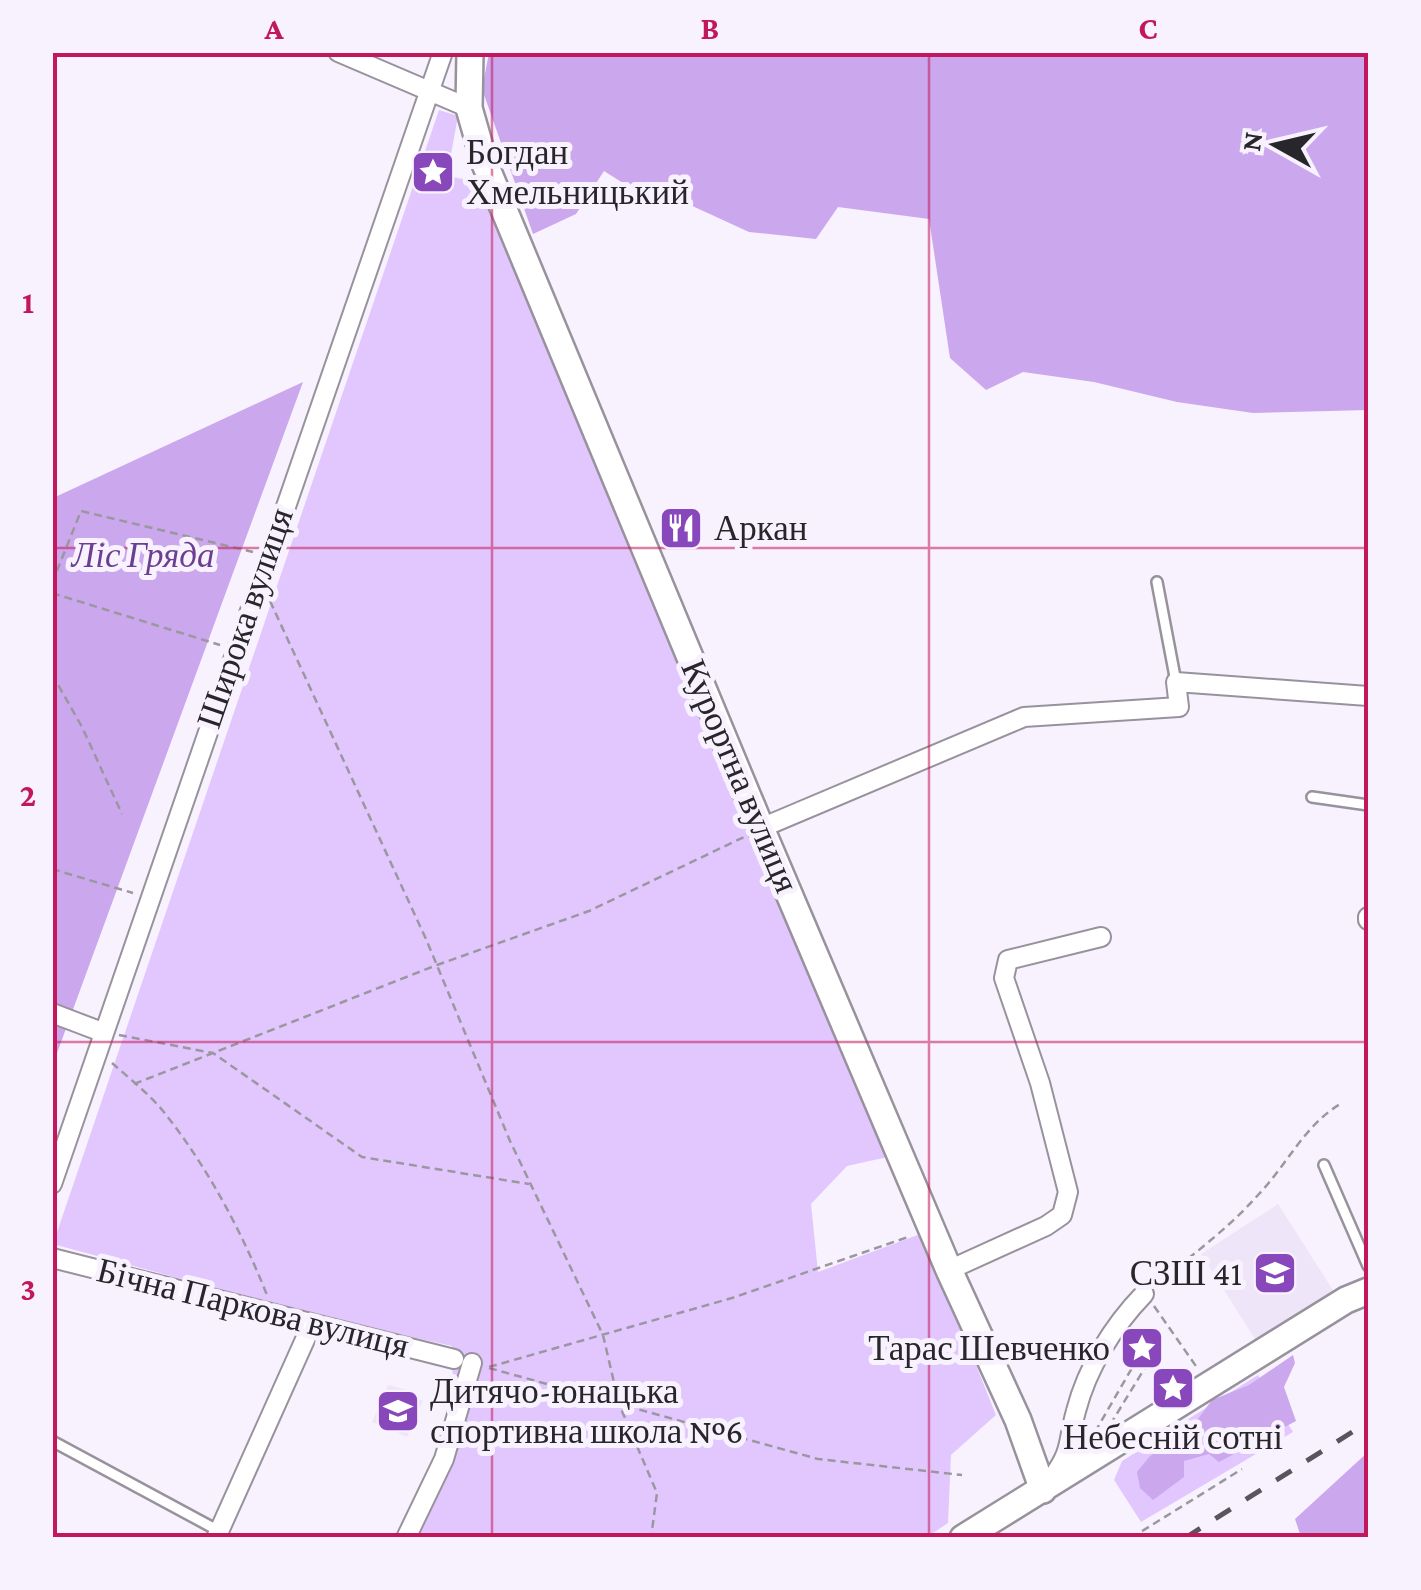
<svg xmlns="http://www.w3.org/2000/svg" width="1421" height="1590" font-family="'Crimson Pro',serif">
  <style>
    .built { fill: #eee5f8 }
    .green { fill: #e2c7fe }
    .forest { fill: #cba7ee }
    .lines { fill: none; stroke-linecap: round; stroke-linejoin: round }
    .lane-casing { stroke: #98929d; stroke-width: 14 }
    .street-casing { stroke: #98929d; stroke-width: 22 }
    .secondary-casing { stroke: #98929d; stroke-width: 30 }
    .path { stroke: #9b979f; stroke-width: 2.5; stroke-dasharray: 8 5; stroke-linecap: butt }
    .lane { stroke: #fff; stroke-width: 9 }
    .street { stroke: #fff; stroke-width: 18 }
    .secondary { stroke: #fff; stroke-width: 25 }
    .rail { stroke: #58555c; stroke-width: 5; stroke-dasharray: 18 18; stroke-linecap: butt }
    .grid { fill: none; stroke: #c2185b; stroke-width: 2.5; stroke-opacity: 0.55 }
    .labels { text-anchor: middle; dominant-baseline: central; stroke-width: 10; stroke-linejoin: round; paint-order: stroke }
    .poi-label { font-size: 35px; fill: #28262b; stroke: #f8f2fe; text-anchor: start }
    .park-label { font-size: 35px; font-style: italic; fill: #6c3e91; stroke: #f8f2fe }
    .street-label { font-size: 35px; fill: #28262b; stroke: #f8f2fe }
    .neatline { fill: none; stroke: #c2185b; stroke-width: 4 }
    .grid-label { font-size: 32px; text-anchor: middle; font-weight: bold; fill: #c2185b }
  </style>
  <rect width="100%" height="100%" fill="#f8f2fe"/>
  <path class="built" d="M1278 1204 1336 1295 1259 1345 1201 1254Z
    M388 1385 412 1391 410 1396 423 1401 407 1437 372 1422Z"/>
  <path class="green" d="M439 110 458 116 447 176 485 183 892 1156 847 1166 811 1204 818 1272 923 1233 996 1415 951 1455 948 1523 927 1537H417L454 1457 452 1346 317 1316 53 1244Z
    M1258 1375 1293 1432 1141 1522 1114 1480 1122 1461Z"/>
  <path class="forest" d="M489 53H1368V410L1253 413 1177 402 1094 382 1023 372 986 390 950 358 929 219 838 207 816 239 749 232 664 193 634 190 604 171 576 214 533 234 482 89Z
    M303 382 53 1064V498Z
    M1293 1355 1295 1363 1284 1387 1296 1421 1219 1462 1209 1454 1184 1461V1477L1153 1500 1140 1488 1137 1472 1150 1456 1192 1427 1212 1400 1249 1385Z
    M1368 1452V1537H1301L1295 1519Z"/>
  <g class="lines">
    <g class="lane-casing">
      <path id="lane" d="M1157 582 1176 682
        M1312 797 1368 805
        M1324 1165 1368 1266
        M52 1441 219 1531"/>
    </g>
    <g class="street-casing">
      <path id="street" d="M338 52 469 108
        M761 828 1024 717 1179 707 1176 682 1368 696
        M1368 920V917
        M52 1013 102 1032
        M52 1184 443 52
        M52 1258 454 1359
        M949 1270 1046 1226 1062 1215 1068 1192 1040 1083 1004 978 1008 960 1101 937
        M1052 1478C1073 1449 1067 1443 1076 1411 1087 1368 1113 1326 1144 1294
        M216 1538 312 1324
        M406 1538 444 1459 472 1363"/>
    </g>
    <g class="secondary-casing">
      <path id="secondary" d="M470 52 469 108 485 164 761 828 949 1270 1018 1420 1043 1490
        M963 1538 1346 1300 1368 1291"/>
    </g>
    <path class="path" d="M52 583 81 511 253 552
      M52 593 220 645
      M270 601 426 939 510 1141 603 1335 619 1404 657 1493 651 1538
      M52 674 82 727 122 814
      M52 869 133 893
      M119 1035 213 1053 362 1157 529 1184
      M112 1063C129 1078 149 1094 163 1111 207 1166 241 1230 267 1295
      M134 1084 437 965 589 911 744 837
      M1158 1283C1192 1255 1229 1228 1258 1195 1287 1165 1305 1124 1342 1103
      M1154 1306 1198 1369
      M489 1367 732 1298 911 1236
      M489 1368 818 1459 962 1475
      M1095 1432 1147 1342 1154 1346V1353L1113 1420
      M1131 1538 1242 1469"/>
    <use href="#lane" class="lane"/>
    <use href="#street" class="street"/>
    <use href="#secondary" class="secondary"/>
    <path class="rail" d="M1185 1538 1368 1422"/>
  </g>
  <path class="grid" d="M492 52V1538M929 52V1538M52 548H1368M52 1042H1368"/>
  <defs>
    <g id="sight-square" transform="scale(2.25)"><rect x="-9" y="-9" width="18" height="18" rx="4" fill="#8947bc" stroke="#f8f2fe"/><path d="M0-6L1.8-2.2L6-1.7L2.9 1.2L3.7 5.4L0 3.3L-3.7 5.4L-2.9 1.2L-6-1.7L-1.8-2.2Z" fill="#fff"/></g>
    <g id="restaurant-square" transform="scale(2.25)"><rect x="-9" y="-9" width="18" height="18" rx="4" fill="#8947bc" stroke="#f8f2fe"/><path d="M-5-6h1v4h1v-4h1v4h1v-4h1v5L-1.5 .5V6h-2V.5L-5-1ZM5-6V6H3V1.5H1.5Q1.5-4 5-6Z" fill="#fff"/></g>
    <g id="school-square" transform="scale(2.25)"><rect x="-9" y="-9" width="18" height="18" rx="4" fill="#8947bc" stroke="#f8f2fe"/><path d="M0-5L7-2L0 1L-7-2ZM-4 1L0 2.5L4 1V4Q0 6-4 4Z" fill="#fff"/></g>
  </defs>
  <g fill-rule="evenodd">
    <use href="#sight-square" x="433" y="172"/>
    <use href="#restaurant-square" x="681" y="528"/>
    <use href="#school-square" x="1275" y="1273"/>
    <use href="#sight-square" x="1142" y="1348"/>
    <use href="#sight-square" x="1173" y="1388"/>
    <use href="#school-square" x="398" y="1411"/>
  </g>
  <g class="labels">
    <g class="poi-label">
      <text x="466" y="152">Богдан<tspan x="466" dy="40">Хмельницький</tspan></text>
      <text x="714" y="528">Аркан</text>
      <text x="1242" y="1273" text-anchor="end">СЗШ 41</text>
      <text x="1110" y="1348" text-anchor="end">Тарас Шевченко</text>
      <text x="430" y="1391">Дитячо-юнацька<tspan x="430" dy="40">спортивна школа №6</tspan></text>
      <text x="1173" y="1437" text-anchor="middle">Небесній сотні</text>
    </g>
    <g class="park-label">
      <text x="143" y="555">Ліс Гряда</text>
    </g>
    <g class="street-label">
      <text transform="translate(245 618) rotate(-71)">Широка вулиця</text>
      <text transform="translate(740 776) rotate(67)">Курортна вулиця</text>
      <text transform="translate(253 1308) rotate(14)">Бічна Паркова вулиця</text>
    </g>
  </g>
  <rect width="1421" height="1590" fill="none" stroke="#f8f2fe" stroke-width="110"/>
  <g transform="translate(1276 145) rotate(278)" stroke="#f8f2fe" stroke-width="8" paint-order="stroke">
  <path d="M0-8L18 38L0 25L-18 38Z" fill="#28262b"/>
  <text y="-15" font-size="28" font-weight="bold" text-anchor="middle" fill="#28262b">N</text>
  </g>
  <rect x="55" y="55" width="1311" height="1480" class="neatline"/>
  <g class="grid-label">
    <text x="274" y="39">A</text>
    <text x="710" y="39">B</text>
    <text x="1148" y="39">C</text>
    <text x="28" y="313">1</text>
    <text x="28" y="806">2</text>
    <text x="28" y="1300">3</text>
  </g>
</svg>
